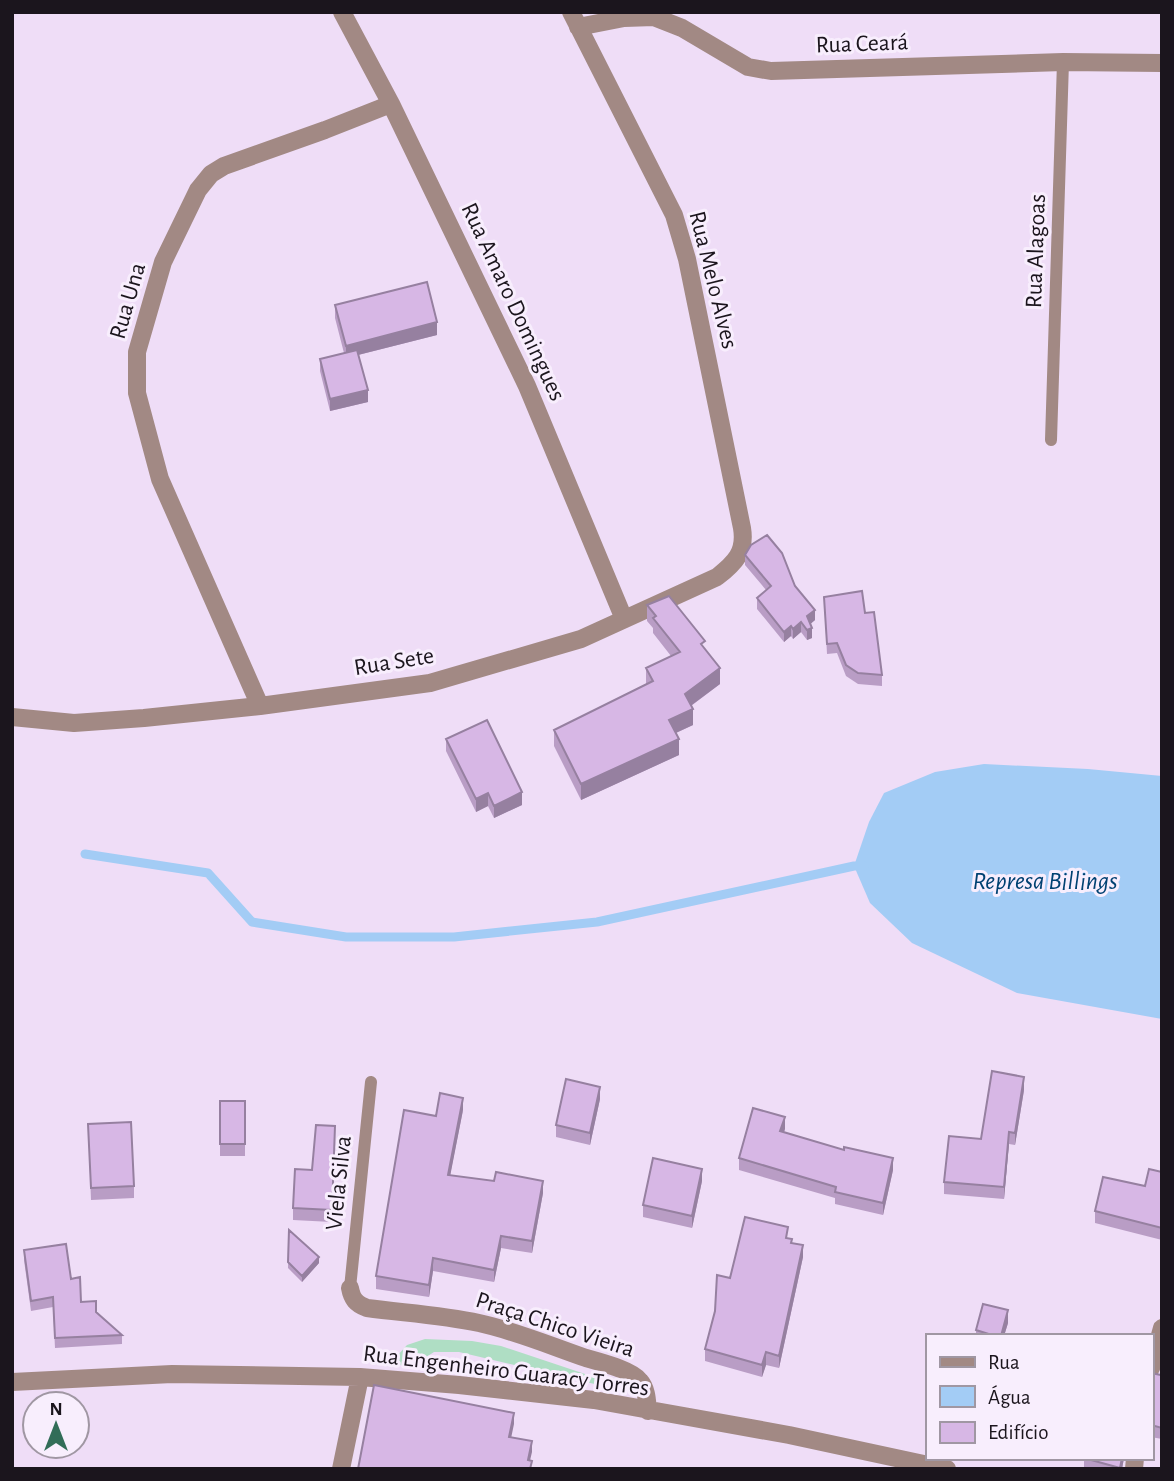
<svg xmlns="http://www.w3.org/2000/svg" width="1174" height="1481" font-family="'Alegreya Sans',sans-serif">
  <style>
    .green { fill: #afdec4 }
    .water { fill: #a3ccf5 }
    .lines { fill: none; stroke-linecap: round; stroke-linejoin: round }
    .stream { stroke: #a3ccf5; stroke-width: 9 }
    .service { stroke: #a28984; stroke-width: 12 }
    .minor { stroke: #a28984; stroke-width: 18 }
    .wall { fill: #b99dc5 }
    .shaded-wall { fill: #9680a0 }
    .building { fill: #d7b7e5; stroke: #9680a0; stroke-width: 2 }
    .labels { text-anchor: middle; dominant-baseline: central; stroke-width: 6; stroke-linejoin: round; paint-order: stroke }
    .street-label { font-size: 24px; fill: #1b151d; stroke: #f8eefd }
    .water-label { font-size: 26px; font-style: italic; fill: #004172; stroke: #f8eefd }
  </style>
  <rect width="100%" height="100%" fill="#efddf7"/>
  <path class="green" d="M425 1339 472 1341 501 1346 615 1384 603 1386 459 1352H434L414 1365 404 1367 397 1363V1356L407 1345Z"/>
  <path class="water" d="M984 764 1088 769 1162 776V1019L1017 993 912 943 870 903 854 866 869 822 884 793 935 772Z"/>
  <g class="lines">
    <path class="stream" d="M85 854 208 873 252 922 346 937H454L597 922 854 866H864"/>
    <path class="service" d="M1051 440 1063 62
      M350 1288 371 1082"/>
    <path class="minor" d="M342 12 391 104 527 386 624 619
      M578 27 624 18 654 17 682 28 748 67 771 71 1063 62 1162 63
      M260 706 160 479 137 393V352L163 262 198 190 211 174 224 166 325 130 391 104
      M12 717 74 723 144 718 260 706 430 683 581 639 717 577C735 563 746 552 742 528L687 259 674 215 571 12
      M350 1288C352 1299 356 1304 367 1308 405 1313 442 1315 479 1323 516 1331 551 1346 586 1358 600 1362 632 1370 640 1381 647 1389 647 1401 648 1411
      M1151 1368 1162 1328
      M12 1382 172 1374 360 1377 459 1385 594 1400 789 1435 947 1469
      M341 1469 360 1377
      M1134 1469 1135 1458"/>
  </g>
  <path class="wall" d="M335 305 437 335 358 355 368 402 330 411 320 371V359L344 353 335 318Z
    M745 555 795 586 815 620 810 624 812 638 807 640 801 632 793 639 791 636 784 642 757 609V598L766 590 745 565Z
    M824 597 865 613 882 675V686L858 684 846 676 837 653 827 654Z
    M647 605 705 649 720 684 691 706 693 725 676 733 679 755 581 800 554 746V730L646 684V668L671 656 653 633V628L647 621Z
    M446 739 522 805 494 818 488 806 476 812 446 751Z
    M1024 1090 1015 1145 1009 1144 1004 1199 944 1194V1182Z
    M600 1099 590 1145 556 1137V1125Z
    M220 1101H245V1156H220Z
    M463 1110 450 1175 543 1193 532 1253 501 1248 494 1282 433 1271 429 1297 376 1289V1276Z
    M88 1124 134 1186V1198L91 1200Z
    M335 1126 332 1222 293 1220V1208Z
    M785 1129 784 1132 893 1170 883 1215 835 1204V1198L739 1170V1158Z
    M1162 1172V1240L1095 1223V1211L1145 1186Z
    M702 1181 692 1228 643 1217V1205Z
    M289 1230 319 1263 302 1282 288 1268Z
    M788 1238 803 1257 779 1368 766 1365 762 1377 705 1361V1349Z
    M24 1250 81 1302 96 1312 122 1335V1344L55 1348 53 1307 31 1311 24 1260Z
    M1008 1323 1004 1336H976V1330Z
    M1162 1371V1439L1151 1437V1373L1161 1375Z
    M1084 1458H1124L1122 1469H1084Z"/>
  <path class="shaded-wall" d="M437 322V335L346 358V346Z
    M368 390V402L330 411V399Z
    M815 610V620L807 627V616Z
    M801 622V632L793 639V629Z
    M791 626V636L784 642V632Z
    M812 628V638L807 640V630Z
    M720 668V684L685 710V694Z
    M693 709V725L669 736V720Z
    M679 739V755L581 800V784Z
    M522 792V805L494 818V806Z
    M488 793V806L476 812V799Z
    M1024 1077V1090L1015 1145V1133Z
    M600 1087V1099L590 1145V1133Z
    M463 1098V1110L448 1187V1175Z
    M785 1117V1129L780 1143V1131Z
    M1009 1132V1144L1004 1199V1187Z
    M893 1158V1170L883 1215V1203Z
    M702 1169V1181L692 1228V1216Z
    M543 1181V1193L532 1253V1241Z
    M501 1236V1248L494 1282V1270Z
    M803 1245V1257L779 1368V1356Z
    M319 1257V1263L302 1282V1276Z
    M433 1258V1271L429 1297V1285Z
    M1008 1310V1323L1004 1336H1001Z
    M766 1352V1365L762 1377V1365Z
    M514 1413V1424L509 1448V1437Z
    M532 1441V1452L528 1469V1460Z
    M1122 1458H1124L1122 1469H1120Z"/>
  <path class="building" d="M427 282 437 322 346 346 335 305Z
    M357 350 368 390 330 399 320 359Z
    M767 535 782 553 795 586 815 610 807 616 812 628 807 630 801 622 793 629 791 626 784 632 757 598 771 586 745 555 751 545Z
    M862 591 865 613 874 612 882 675 858 673 846 665 837 643 827 644 824 597Z
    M669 596 705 641 701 644 720 668 685 694 693 709 669 720 679 739 581 784 554 730 653 681 646 668 680 652 653 618 656 616 647 605Z
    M487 720 522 792 494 806 488 793 476 799 446 739Z
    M992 1071 1024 1077 1015 1133 1009 1132 1004 1187 944 1182 949 1136 981 1139Z
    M566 1079 600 1087 590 1133 556 1125Z
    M440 1093 463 1098 448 1175 494 1181 496 1172 543 1181 532 1241 501 1236 494 1270 433 1258 429 1285 376 1276 404 1110 436 1116Z
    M220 1101H245V1144H220Z
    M753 1108 785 1117 780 1131 844 1150V1147L893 1158 883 1203 835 1192 836 1187 739 1158Z
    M131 1122 134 1186 91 1188 88 1124Z
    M316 1125 335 1126 332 1210 293 1208 295 1169 312 1170Z
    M653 1158 702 1169 692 1216 643 1205Z
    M1149 1169 1162 1172V1228L1095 1211 1103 1177 1145 1186Z
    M745 1217 788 1227 786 1238 792 1239 791 1243 803 1245 779 1356 766 1352 762 1365 705 1349 715 1311 717 1275 730 1278Z
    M289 1230 319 1257 302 1276 288 1262Z
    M66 1244 71 1279 80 1277 81 1302 96 1301V1312L122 1335 55 1338 53 1297 31 1301 24 1250Z
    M983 1304 1008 1310 1001 1336H995L976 1330Z
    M1162 1371V1428L1151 1425V1373L1161 1375Z
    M374 1385 514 1413 509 1437 532 1441 528 1460 532 1461 530 1469H358Z
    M1084 1458H1122L1120 1468Z"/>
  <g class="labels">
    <g class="street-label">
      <text transform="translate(862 44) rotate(-2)">Rua Ceará</text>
      <text transform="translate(1036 251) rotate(-88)">Rua Alagoas</text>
      <text transform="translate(713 280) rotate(76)">Rua Melo Alves</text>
      <text transform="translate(128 301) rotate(-74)">Rua Una</text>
      <text transform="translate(513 302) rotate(65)">Rua Amaro Domingues</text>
      <text transform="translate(394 662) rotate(-9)">Rua Sete</text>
      <text transform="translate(339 1183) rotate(-84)">Viela Silva</text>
      <text transform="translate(555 1325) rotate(18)">Praça Chico Vieira</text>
      <text transform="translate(506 1371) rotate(7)">Rua Engenheiro Guaracy Torres</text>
    </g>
    <g class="water-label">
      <text x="1045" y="881">Represa Billings</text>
    </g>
  </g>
  <rect width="1174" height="1481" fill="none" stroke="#1b151d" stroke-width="28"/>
  <rect x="926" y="1334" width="228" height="126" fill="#f8eefd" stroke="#a097a3" stroke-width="2"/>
  <rect x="940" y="1357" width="35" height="10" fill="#a28984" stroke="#a097a3" stroke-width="2"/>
  <text x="988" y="1369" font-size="21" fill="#1b151d">Rua</text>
  <rect x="940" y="1386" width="35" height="21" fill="#a3ccf5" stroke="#a097a3" stroke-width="2"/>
  <text x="988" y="1404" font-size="21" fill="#1b151d">Água</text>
  <rect x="940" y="1422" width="35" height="21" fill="#d7b7e5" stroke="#a097a3" stroke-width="2"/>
  <text x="988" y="1439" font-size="21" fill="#1b151d">Edifício</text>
  <g transform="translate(56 1425)"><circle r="33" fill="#f8eefd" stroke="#a097a3" stroke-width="2"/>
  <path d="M0-5L12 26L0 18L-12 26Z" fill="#326d58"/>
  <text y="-10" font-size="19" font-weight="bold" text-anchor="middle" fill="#1b151d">N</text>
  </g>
</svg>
